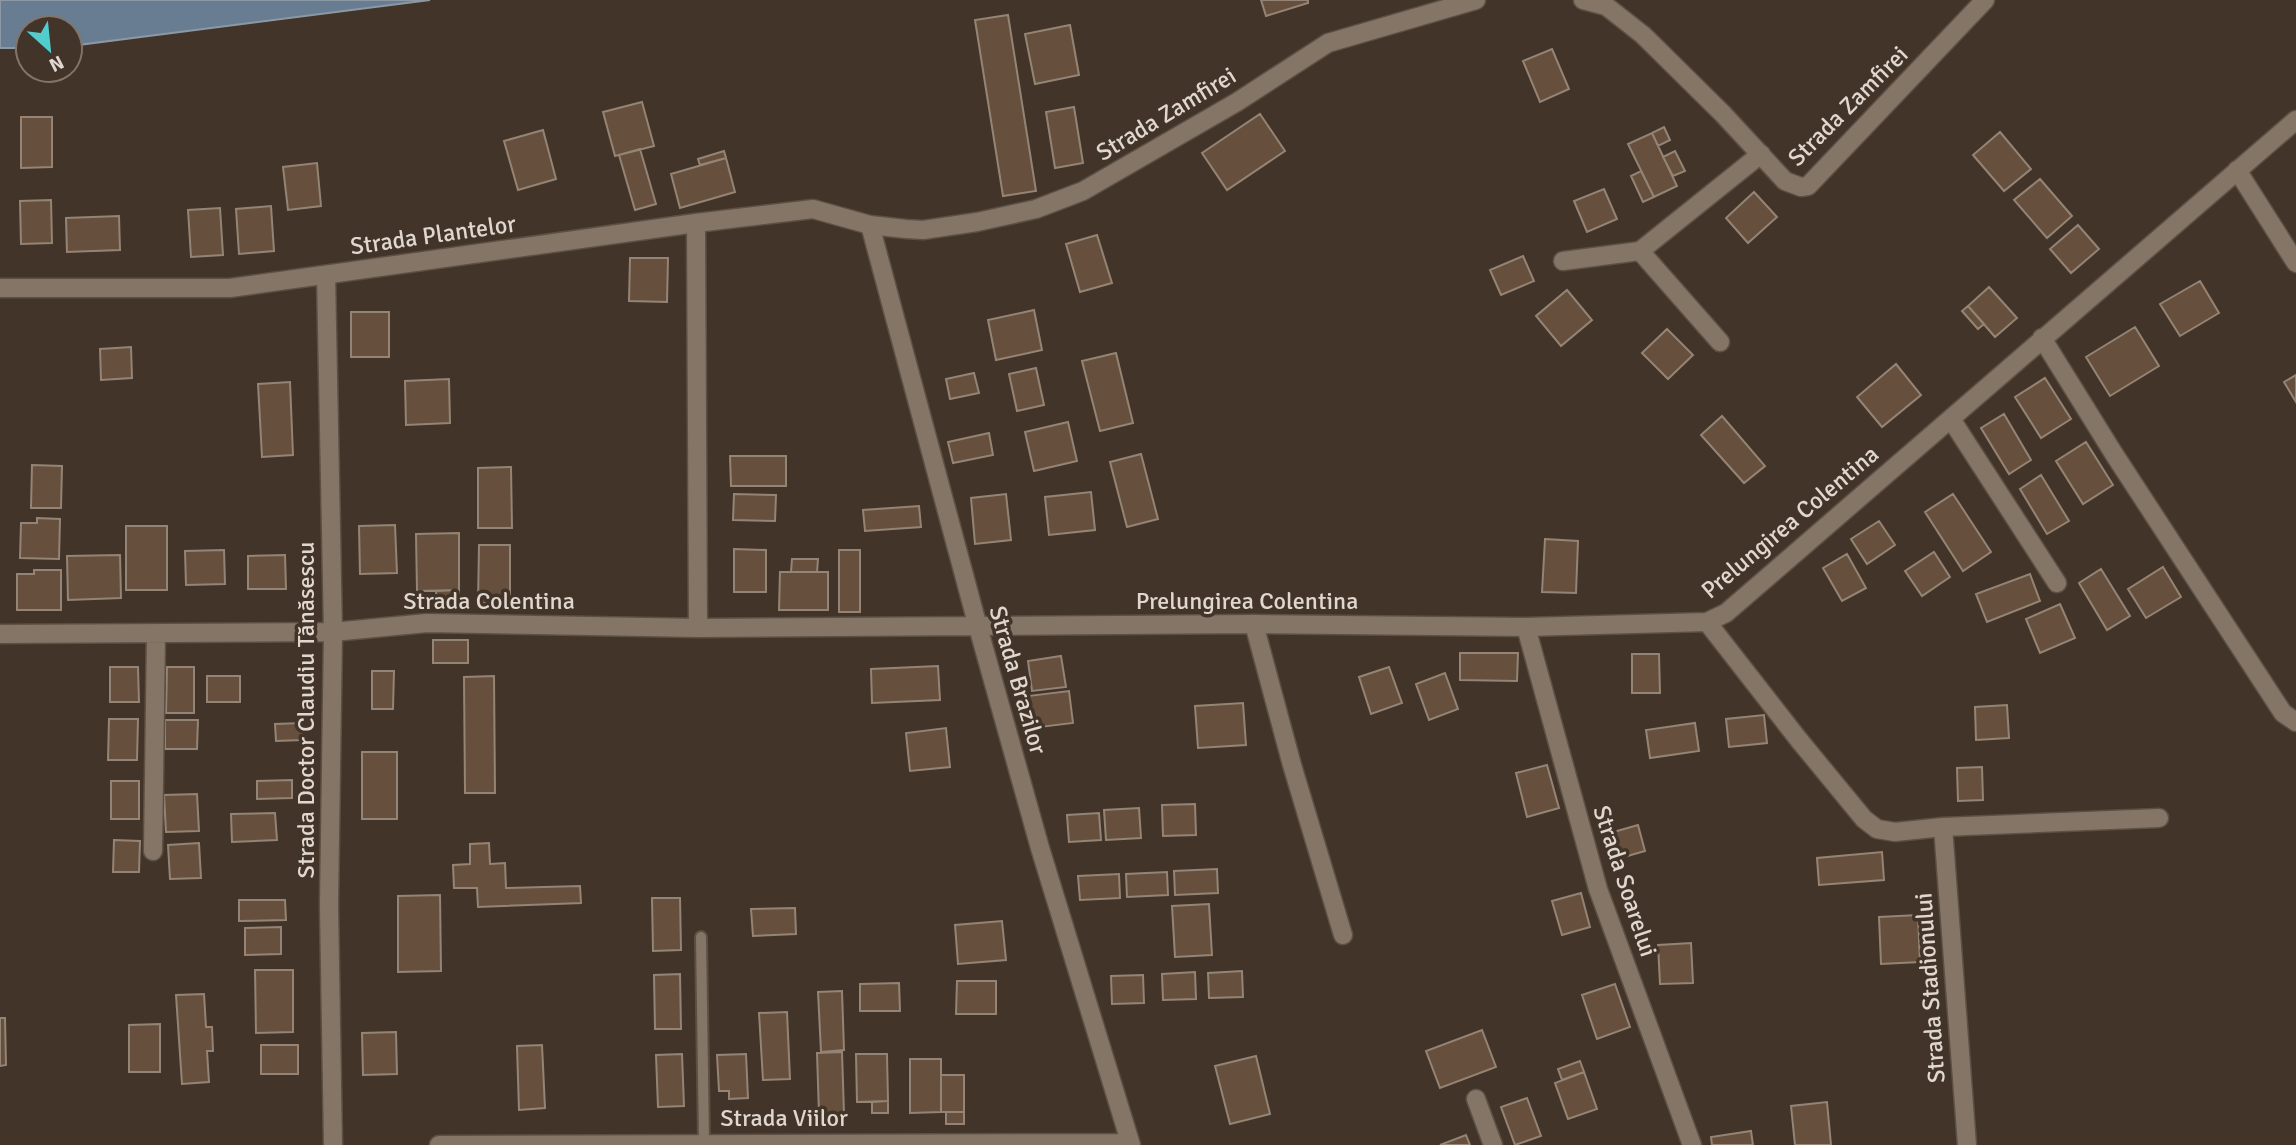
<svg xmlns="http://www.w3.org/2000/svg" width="2296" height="1145" font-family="Signika,sans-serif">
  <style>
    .water { fill: #687d92; stroke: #8c98a4; stroke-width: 2 }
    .building { fill: #66503d; stroke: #948475; stroke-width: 2 }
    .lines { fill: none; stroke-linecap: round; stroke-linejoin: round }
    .service-casing { stroke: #5c5045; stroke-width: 14 }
    .minor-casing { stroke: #5c5045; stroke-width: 21 }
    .service { stroke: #857567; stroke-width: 10 }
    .minor { stroke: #857567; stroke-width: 18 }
    .labels { text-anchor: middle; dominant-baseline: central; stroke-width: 7; stroke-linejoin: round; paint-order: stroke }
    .street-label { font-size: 24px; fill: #e0d7cf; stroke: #423428 }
  </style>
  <rect width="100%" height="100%" fill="#423428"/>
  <path class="water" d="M0 0H430L70 46V28H28V48H0Z"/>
  <path class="building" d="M1261 0H1308V3L1266 16Z
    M1008 15 1036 191 1003 196 975 20Z
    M1070 25 1079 75 1035 84 1025 34Z
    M1552 49 1569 89 1540 102 1523 61Z
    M642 102 654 146 615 156 603 112Z
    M1074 107 1083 163 1055 168 1046 112Z
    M1260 114 1285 151 1227 190 1202 153Z
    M21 117H52V167L21 168Z
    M1664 127 1670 140 1658 146 1652 133Z
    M543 130 556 179 518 190 504 141Z
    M2000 132 2031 169 2004 191 1973 155Z
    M1652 133 1677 186 1654 197 1628 144Z
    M640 149 656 204 635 210 619 155Z
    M724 151 726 158 700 165 698 159Z
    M1675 151 1685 171 1673 176 1663 157Z
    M726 158 735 192 680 208 671 174Z
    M317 163 321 206 288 210 283 167Z
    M1641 171 1654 197 1643 202 1631 176Z
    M2040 179 2072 216 2047 238 2014 200Z
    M1604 189 1617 219 1587 232 1574 201Z
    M1754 192 1777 217 1748 243 1726 218Z
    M51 200 52 243 21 244 20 201Z
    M271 206 274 251 239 254 236 209Z
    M220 208 223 255 191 257 188 210Z
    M119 216 120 250 67 252 66 218Z
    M2078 225 2099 249 2071 273 2050 249Z
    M1097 235 1112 283 1080 292 1066 244Z
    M1523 256 1534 281 1501 295 1490 270Z
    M630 258H668L667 302 629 301Z
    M2200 281 2219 313 2180 336 2160 304Z
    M1989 287 2017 318 1995 337 1968 306Z
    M1567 290 1592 320 1561 346 1536 316Z
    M1968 306 1984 324 1978 329 1962 311Z
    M1034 310 1042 350 996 360 988 320Z
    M351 312H389V357H351Z
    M2135 327 2159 366 2110 396 2086 357Z
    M1667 329 1693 355 1668 379 1642 353Z
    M131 347 132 378 101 380 100 349Z
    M1116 353 1133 423 1100 431 1082 361Z
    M1896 364 1921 395 1882 427 1857 397Z
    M1036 368 1044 405 1017 411 1009 374Z
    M974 373 979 393 950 399 946 379Z
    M2296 375V402L2284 382Z
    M2045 378 2071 419 2041 438 2015 397Z
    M449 379 450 423 406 425 405 381Z
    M290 382 293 455 262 457 258 384Z
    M2004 414 2031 460 2009 474 1981 428Z
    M1722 416 1765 466 1744 483 1701 435Z
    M1068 422 1077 461 1034 471 1025 432Z
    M989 433 993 455 953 463 948 442Z
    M2086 442 2113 485 2083 504 2056 461Z
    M1141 454 1158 519 1127 527 1110 462Z
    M730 456H786V486H731Z
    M32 465 62 466 61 508H31Z
    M511 467 512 528H478V468Z
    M2041 475 2069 521 2047 534 2020 489Z
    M1091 492 1095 530 1049 535 1045 497Z
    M734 494 776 495 775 521 733 520Z
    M1006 494 1011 540 975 544 971 498Z
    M1953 494 1991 552 1963 571 1925 512Z
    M919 506 921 527 865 531 863 510Z
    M37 518 60 519 59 559 20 558 21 523H37Z
    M1879 521 1895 545 1867 564 1851 539Z
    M395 525 397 573 360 574 359 526Z
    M126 526H167V590H126Z
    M459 533V590L417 591 416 534Z
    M1545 539 1578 541 1576 593 1542 592Z
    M479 545H510V603H478Z
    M734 549 766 550V592H734Z
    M224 550 225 584 186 585 185 551Z
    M839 550H860V612H839Z
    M1934 552 1950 577 1922 596 1905 571Z
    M1847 554 1866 588 1842 601 1823 568Z
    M120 555 121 598 68 600 67 556Z
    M285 555 286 589H248V556Z
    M792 559H818L817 572H791Z
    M2163 567 2181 597 2146 618 2128 589Z
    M2101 569 2130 616 2107 630 2079 583Z
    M34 570H61V610H17V574H34Z
    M780 572H828V610H779Z
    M2030 574 2040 601 1987 622 1976 594Z
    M459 590V606L437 607 436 591Z
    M2060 604 2075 638 2040 653 2026 619Z
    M433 640H468V663H433Z
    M1460 653H1518L1517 681 1460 680Z
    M1632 654H1659L1660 693H1632Z
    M1061 656 1066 687 1032 691 1028 661Z
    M938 666 940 700 872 703 871 669Z
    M110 667H138L139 702H110Z
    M167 667H194V713H166Z
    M1389 667 1402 703 1371 714 1359 677Z
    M372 671H394L393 709H372Z
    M1445 673 1458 709 1429 720 1416 684Z
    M207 676H240V702H207Z
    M494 676 495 793H465L464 677Z
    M1069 691 1073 723 1032 728 1028 696Z
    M1243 703 1246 745 1198 748 1195 706Z
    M2007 705 2009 738 1976 740 1975 707Z
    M1764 715 1767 743 1729 747 1726 719Z
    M109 719H138L137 760H108Z
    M165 720H198L197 749H165Z
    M302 723V740L276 741 275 724Z
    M1695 723 1699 751 1650 758 1646 730Z
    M946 728 950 767 910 771 906 733Z
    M362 752H397V819H362Z
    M1547 765 1559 808 1527 817 1516 773Z
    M1982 767 1983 800 1958 801 1957 768Z
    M292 780V798L257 799V781Z
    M111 781H139V819H111Z
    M197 794 199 831 166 832 164 795Z
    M1195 804 1196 835 1163 836 1162 805Z
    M1139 808 1141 838 1106 840 1104 810Z
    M275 813 277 840 232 842 231 814Z
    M1099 813 1101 840 1069 842 1067 815Z
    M1638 825 1645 851 1617 859 1610 833Z
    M114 840 140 841 139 872H113Z
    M199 843 201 878 170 879 168 845Z
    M489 843 490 864 505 863 506 888 580 886 581 903 478 907 477 888H454L453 865 470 864V844Z
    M1882 852 1884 880 1819 885 1817 858Z
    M1217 869 1218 893 1175 895 1174 871Z
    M1167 872 1168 895 1127 897 1126 874Z
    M1119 874 1120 898 1080 900 1078 876Z
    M1581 893 1590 927 1562 935 1552 901Z
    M440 895 441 971 398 972V896Z
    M652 898H680L681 950 653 951Z
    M239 900H285L286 920 239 921Z
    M1209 904 1212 955 1175 957 1172 906Z
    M795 908 796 934 753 936 751 909Z
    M1918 915 1920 962 1881 964 1879 917Z
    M1002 921 1006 960 958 964 955 925Z
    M281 927V954L245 955V928Z
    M1691 943 1693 983 1660 984 1658 945Z
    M255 970H293V1032L256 1033Z
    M1242 971 1243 997 1209 998 1208 973Z
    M1195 972 1196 999 1163 1000 1162 974Z
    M680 974 681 1029H655L654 975Z
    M1143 975 1144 1003 1112 1004 1111 976Z
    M957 981H996V1014H956Z
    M899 983 900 1011H860V984Z
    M1615 984 1630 1027 1597 1039 1582 995Z
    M842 991 844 1050 821 1052 818 992Z
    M204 994 206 1027H212L213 1051H207L209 1082 182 1084 176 995Z
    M787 1012 790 1079 763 1080 759 1013Z
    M0 1018H5L6 1065 0 1066Z
    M160 1024V1072H129V1025Z
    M1482 1030 1496 1067 1440 1088 1426 1051Z
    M396 1032 397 1074 363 1075 362 1033Z
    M261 1045H298V1074H261Z
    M542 1045 545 1108 519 1110 517 1046Z
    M842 1052 844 1113 819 1114 817 1053Z
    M682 1054 684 1106 658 1107 656 1055Z
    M746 1054 748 1098 729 1099V1091H719L717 1055Z
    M856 1054H887L888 1101 857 1102Z
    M1256 1056 1270 1114 1230 1124 1215 1066Z
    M910 1059H941V1112L910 1113Z
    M1580 1061 1584 1072 1562 1080 1558 1069Z
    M1584 1072 1597 1109 1568 1119 1555 1083Z
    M941 1075H964V1112H941Z
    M1527 1098 1541 1136 1515 1145 1501 1107Z
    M888 1101V1113H872V1102Z
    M1827 1102 1831 1145H1795L1791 1106Z
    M946 1112H964V1124H946Z
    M1751 1131 1753 1145H1712L1711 1137Z
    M1466 1135 1470 1145H1440Z"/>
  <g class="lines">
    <g class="service-casing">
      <path id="service" d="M701 937 704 1143"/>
    </g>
    <g class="minor-casing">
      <path id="minor" d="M1583 0 1606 6 1643 35 1723 114 1785 181 1801 187 1808 186 1985 0
        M2237 170 2296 263
        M696 223 698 628
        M870 225 978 627 1040 848 1131 1145
        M1640 251 1720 342
        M1563 261 1640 251 1761 154
        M326 275 333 632 329 905 333 1145
        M0 288H230L696 223 813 209 870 225 906 229 923 230 977 222 1036 209 1083 191 1237 102 1328 43 1476 0
        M2042 338 2114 454 2283 713 2296 722
        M1951 419 2057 583
        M1707 622 1799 740 1864 819 1877 829 1895 832 1943 827 2159 818
        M1254 624 1292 765 1343 935
        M1526 627 1598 889 1692 1145
        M0 634 333 632 427 623 698 628 1254 624 1526 627 1707 622 1726 613 2296 120
        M1943 827 1967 1145
        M153 851 156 633
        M1476 1099 1493 1145
        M439 1145 1130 1143"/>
    </g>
    <use href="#service" class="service"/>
    <use href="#minor" class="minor"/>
  </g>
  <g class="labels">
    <g class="street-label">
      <text transform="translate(1848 106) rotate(-45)">Strada Zamfirei</text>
      <text transform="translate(1166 114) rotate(-31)">Strada Zamfirei</text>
      <text transform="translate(433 235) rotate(-8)">Strada Plantelor</text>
      <text transform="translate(1790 522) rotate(-40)">Prelungirea Colentina</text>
      <text x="489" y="601">Strada Colentina</text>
      <text x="1247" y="601">Prelungirea Colentina</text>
      <text transform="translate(1018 680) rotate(74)">Strada Brazilor</text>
      <text transform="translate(306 710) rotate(-90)">Strada Doctor Claudiu Tănăsescu</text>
      <text transform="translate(1625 881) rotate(72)">Strada Soarelui</text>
      <text transform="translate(1930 988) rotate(-94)">Strada Stadionului</text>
      <text x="784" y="1118">Strada Viilor</text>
    </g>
  </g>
  <g transform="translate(49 49) rotate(153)"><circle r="33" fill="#423428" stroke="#81756b" stroke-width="2"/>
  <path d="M0-5L12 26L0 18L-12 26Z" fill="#52cdcd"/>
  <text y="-10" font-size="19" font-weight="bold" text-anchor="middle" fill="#e0d7cf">N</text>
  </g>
</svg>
